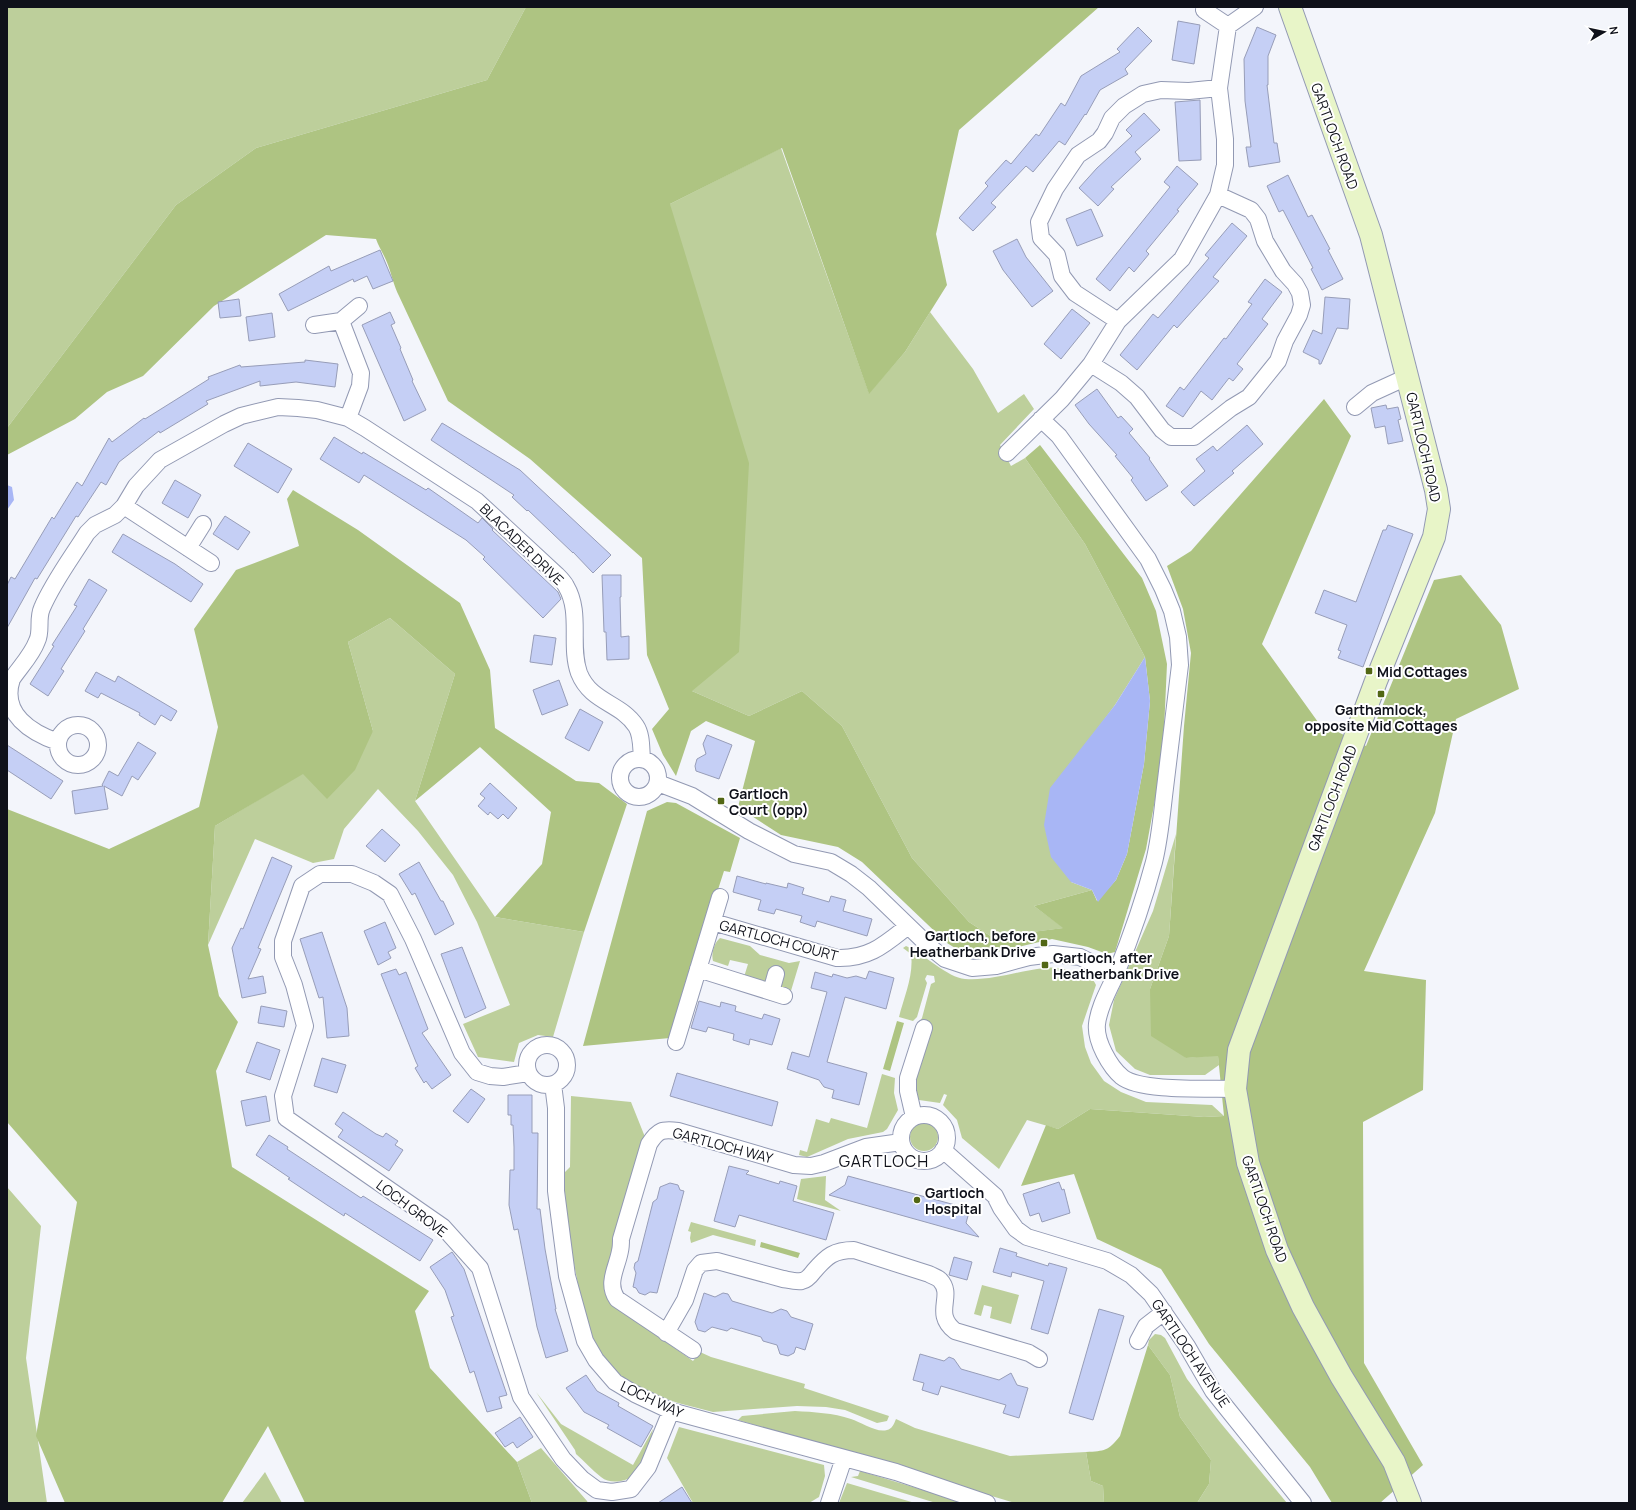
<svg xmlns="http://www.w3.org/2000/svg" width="1636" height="1510" font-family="Manrope,sans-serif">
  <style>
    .green { fill: #bdcf9b }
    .forest { fill: #aec482 }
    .water { fill: #a8b6f5 }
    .building { fill: #c5cff5; stroke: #979db8 }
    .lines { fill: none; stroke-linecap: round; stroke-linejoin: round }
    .street-casing { stroke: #9299b3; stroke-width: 18 }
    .secondary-casing { stroke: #9299b3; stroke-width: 24 }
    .street { stroke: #fff; stroke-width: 16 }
    .secondary { stroke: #e8f5c8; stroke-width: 22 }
    .poi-dot { fill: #526715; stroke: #fff; stroke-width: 1.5 }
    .labels { text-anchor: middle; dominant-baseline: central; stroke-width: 4; stroke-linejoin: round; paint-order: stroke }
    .street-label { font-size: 14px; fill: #0f111a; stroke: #fff }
    .poi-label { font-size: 14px; font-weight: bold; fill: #0f111a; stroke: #fff; text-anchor: start }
    .quarter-label { font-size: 16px; letter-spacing: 1px; fill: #0f111a; stroke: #fff }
  </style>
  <rect width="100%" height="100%" fill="#f3f5fb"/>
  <path class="green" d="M7 7H526L487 80 256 148 176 205 7 428Z
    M781 148 869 393 905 352 930 312 973 369 998 413 1024 394 1034 409 1000 445 1011 466 1025 458 1085 544 1145 657 1115 705 1090 739 1071 882 1092 890 1034 906 1064 928 992 937 969 922 912 858 842 726 802 691 749 716 692 691 670 204Z
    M390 618 455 674 415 801 495 917 584 932 553 1037 538 1035 519 1043 514 1062 478 1057 463 1024 510 1005 477 922 453 875 418 831 378 789 344 829 334 859 313 863 255 839 208 945 215 826 373 731 348 642Z
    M1176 834 1169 936 1150 989 1186 1058 1218 1055 1219 1065 1205 1075H1150L1135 1069 1116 1051 1109 1025 1114 1000 1153 911Z
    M720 938 750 946 760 955 789 963 800 961 787 1004 784 1003 780 984 768 980 764 982 744 977 748 964 730 960 728 966 713 961C711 954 714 943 720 938Z
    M906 946C923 953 948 978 965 979 991 981 1018 971 1044 968 1056 966 1068 970 1080 973 1088 976 1093 978 1096 985L1082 1026 1085 1047 1091 1063 1104 1081 1121 1092 1146 1102 1212 1105 1224 1116 1204 1117 1090 1109 1058 1129 1027 1120 999 1169 962 1138 957 1120 943 1105 947 1095 944 1094 940 1103 919 1100 913 1092 919 1022 922 1018 931 984 935 982 934 976 927 975 925 979 927 983 917 1017 913 1021 899 1017C904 997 914 975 911 954L903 948Z
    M882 1074 895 1078 894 1093 898 1110 887 1129 883 1132 848 1139 807 1157 799 1155 800 1150 807 1152 816 1119 829 1123 831 1118 867 1128Z
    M571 1096 631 1102 645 1137 604 1282 605 1294 611 1303 693 1361 700 1352 711 1357 805 1384 804 1388 889 1416 887 1421 877 1423 845 1410 826 1407 797 1406 713 1412 678 1403 637 1389 619 1375 604 1359 595 1345 583 1309 567 1229 564 1173 570 1167Z
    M910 1137a14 14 0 1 1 28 0a14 14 0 1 1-28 0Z
    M826 1176 825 1200 841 1211 797 1199 801 1179Z
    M7 1187 41 1226 26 1358 47 1503H7Z
    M691 1222 756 1240 755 1246 713 1235 691 1243 690 1238 691 1232 688 1231Z
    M982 1285 1019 1295 1011 1324 990 1318 992 1307 984 1305 981 1316 974 1314Z
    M1155 1334 1161 1335 1165 1338 1187 1379 1219 1421 1287 1503H1197L1209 1484 1211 1460 1180 1417 1170 1375 1148 1345 1149 1340Z
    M536 1392 561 1424 633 1465 653 1429C649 1449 644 1477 621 1481 614 1482 607 1482 601 1477 592 1470 584 1461 576 1454L575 1450Z
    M795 1411C814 1412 833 1413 851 1419 861 1422 876 1433 887 1430 892 1429 894 1424 896 1419L915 1428 1010 1456 1086 1452 1091 1481 1103 1486 1104 1503H1015L738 1420 742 1416Z
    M679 1427 824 1465 825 1476 819 1497 809 1503H693L667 1458Z
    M541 1448 587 1501 588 1503H532L517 1462Z
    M860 1471 966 1503H936L851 1477 858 1476Z
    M265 1472 282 1503H242Z
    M847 1483 915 1503H839Z"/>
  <path class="forest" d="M526 7H1099L959 130 936 234 947 285 905 352 869 394 782 148 670 204 749 463 739 652 692 691 749 716 802 691 842 726 912 858 969 922 992 937 1063 928 1034 906 1092 890 1097 901 1116 880 1127 854 1144 764 1150 701 1145 657 1085 544 1025 458 1040 445 1142 578 1156 611 1167 664 1164 730 1157 789 1146 849 1115 952 1107 954 1088 947 1052 939 993 953 968 956 947 943 862 862 838 847 781 835 738 807 755 741 706 721 691 731 676 776 663 755 652 729 669 709 647 655 642 558 530 459 448 401 399 296C394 286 392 276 388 265 385 256 379 248 376 239L326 235 214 306 143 376 107 392 75 419 7 455V428L176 205 256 148 487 80Z
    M1324 399 1351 436 1262 644 1318 722 1366 746 1434 580 1461 575 1501 625 1519 689 1456 719 1435 813 1364 971 1426 980 1423 1090 1363 1122 1364 1363 1423 1465 1380 1503H1332L1310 1467 1209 1344 1161 1269 1097 1239 1074 1174 1021 1186 1046 1125 1058 1129 1090 1109 1204 1117 1224 1116 1218 1056 1186 1058 1151 1036 1150 989 1169 936 1184 726 1191 653 1183 609 1167 566 1191 551Z
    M293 490 358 530 460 603 490 670 495 728 576 781 599 783 627 804 584 932 495 917 542 864 551 812 480 747 415 801 455 674 390 618 348 642 373 731 355 770 327 799 303 774 215 826 208 945 219 996 238 1022 216 1071 232 1167 429 1291 415 1311 430 1368 517 1462 532 1503H305L268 1426 222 1503H65L36 1436 77 1202 7 1122V809L109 849 199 807 218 727 194 629 236 570 299 546 287 499Z
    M667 802 676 803 740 838 730 872 724 871 670 1038 583 1046 647 811Z
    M897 1021 904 1023 890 1071 883 1069Z
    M761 1242 800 1253 798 1258 760 1247Z
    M1148 1345 1170 1375 1180 1417 1211 1460 1209 1484 1197 1503H1104L1103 1486 1091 1481 1086 1452C1105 1451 1108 1451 1120 1436Z"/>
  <path class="water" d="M7 485 12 487 14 500 7 510Z
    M1145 657 1150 701 1144 764 1127 854 1116 880 1098 902 1092 890 1071 882 1051 857 1044 825 1050 788 1115 705Z"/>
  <path class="building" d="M1178 21 1200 25 1194 64 1172 60Z
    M1138 27 1152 41 1125 69 1128 74 1100 90 1086 115 1085 114 1065 145 1059 141 1033 172 1026 166 991 203 996 207 973 231 959 218 988 186 985 183 1006 160 1011 164 1036 134 1039 136 1061 103 1065 106 1081 76 1120 52 1117 49Z
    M1257 27 1276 35 1268 56V85H1267L1274 143H1277L1280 162 1249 167 1246 147H1251L1245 101 1244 59Z
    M1200 100 1201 160 1179 161 1175 102Z
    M1144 113 1160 130 1135 152 1141 159 1111 187 1114 189 1098 206 1079 188 1097 168 1132 136 1126 130Z
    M1177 166 1198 184 1177 210 1179 211 1146 251 1149 254 1134 272 1129 267 1110 291 1096 279 1170 187 1164 182Z
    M1288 175 1308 217 1312 215 1330 249 1328 250 1343 279 1322 290 1311 269 1313 268 1283 210 1279 212 1267 186Z
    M1091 209 1103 236 1077 246 1066 219Z
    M1232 223 1247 236 1213 277 1219 281 1177 328 1174 325 1137 370 1120 355 1153 314 1158 318 1172 302 1209 258 1205 255Z
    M1017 239 1026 257 1053 291 1032 307 1003 270 993 251Z
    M380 250 393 281 373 289 367 276 354 282 353 279 288 311 279 294 329 266 331 271Z
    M1265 279 1282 292 1262 319 1268 324 1237 364 1243 369 1233 381 1229 378 1212 400 1201 391 1183 417 1166 406 1180 387 1184 390 1224 338 1226 339 1252 304 1248 302Z
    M1325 297 1350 299 1348 329 1337 328 1321 364H1319V360L1303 352 1313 330 1322 334Z
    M239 299 241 316 220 318 218 302Z
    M1072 309 1090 323 1061 359 1044 344Z
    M390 312 395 323 391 325 401 348 400 349 413 380 412 381 426 410 404 421 362 325Z
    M272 313 275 337 249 341 246 317Z
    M305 360 338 364 335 387 296 382 260 386V381L206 401 208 404 160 433 159 431 119 462 106 485 101 482 78 517 76 516 37 579 35 578 7 628V585L11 577 15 579 52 517 54 519 77 482 82 486 109 438 112 442 144 418 145 419 209 379 208 377 240 365 241 367 305 362Z
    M1097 389 1118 418 1121 416 1133 429 1129 433 1150 458 1149 459 1168 486 1146 501 1131 480 1133 478 1115 456 1117 455 1089 424 1075 405Z
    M1386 405 1387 409 1398 407 1401 419 1398 420 1403 441 1388 444 1385 426 1375 428 1371 408Z
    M442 423 520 470 611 555 593 573 573 552V553L528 510 527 511 512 497 514 495 431 440Z
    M1247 425 1263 444 1232 471 1234 473 1194 506 1181 492 1205 471 1196 459 1213 446 1217 451Z
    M334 437 362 454 363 452 426 490 428 488 478 523 482 518 493 529 492 530 558 592 561 599 543 618 483 559 485 557 466 540 364 475 359 483 320 459Z
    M248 443 292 469 278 493 234 466Z
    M175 480 201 495 188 518 162 503Z
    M225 516 250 532 238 550 213 534Z
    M1388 525 1413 534 1363 667 1338 658 1341 651 1338 650 1347 625 1315 613 1324 590 1356 602 1383 530H1386Z
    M123 534 175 564 203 584 191 602 112 552Z
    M602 575H621V597H620L621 637 629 636V659L607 660 606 632H604Z
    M89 579 107 590 83 629 85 631 61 669 64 671 48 696 30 684 54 646 52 645 77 606 74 605Z
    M534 635 556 638 552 665 530 662Z
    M96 672 115 682 118 676 177 711 171 721 161 715 155 725 139 715 140 713 101 693 98 698 85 691Z
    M559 680 568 705 542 715 533 690Z
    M580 709 603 722 589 751 565 738Z
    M707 735 732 745 719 779 696 771 695 766 697 759 706 754 703 744Z
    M138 742 156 753 138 780 132 776 122 796 104 786 108 809 75 814 72 791 103 786 102 785 109 771 118 776Z
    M7 745 63 781 51 799 7 770Z
    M490 783 517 808 508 819 503 814 498 819 490 812 488 815 478 806 485 798 480 794Z
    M382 829 400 845 385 862 366 846Z
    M272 857 292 866 258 948 261 949 248 979 263 976 266 993 242 998 232 948 241 928 243 929Z
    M419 862 441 901H443L454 924 435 935 415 893 412 895 399 874Z
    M737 876 766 884V883L787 888 788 883 804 888 802 894 829 902 831 896 846 900 843 911 872 919 867 936 817 921 815 927 800 922 802 916 776 909 774 914 758 910 761 900 733 892Z
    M385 922 396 948 388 952 391 958 378 965 364 931Z
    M322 932 347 1008 349 1036 327 1038 323 997 319 998 300 939Z
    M462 947 486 1008 465 1018 441 954Z
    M396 969 399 975 406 972 428 1029 422 1033 451 1075 432 1089 426 1081 424 1083 415 1068 418 1066 416 1062 381 974Z
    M869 971 894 978 886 1009 845 997 827 1062 867 1073 859 1105 832 1098 834 1090 824 1087 819 1080 787 1069 792 1052 809 1057 827 992 811 988 815 972 832 977 833 974 847 978 856 976 866 979Z
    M699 1001 720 1007 721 1002 736 1006 735 1011 762 1019 764 1014 780 1019 772 1045 750 1039 749 1045 733 1040 734 1034 708 1027 706 1032 691 1028Z
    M261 1006 287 1011 284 1027 258 1023Z
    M257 1042 280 1050 270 1080 246 1072Z
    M322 1058 346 1065 337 1093 314 1086Z
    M677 1073 778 1102 772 1126 670 1096Z
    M471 1089 485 1099 468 1123 453 1111Z
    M508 1095H532V1133H538L537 1209H540L545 1249 556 1309H555L568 1351 546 1358 537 1327 518 1229 514 1230 509 1205 510 1170H514V1147L513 1125H511V1115H508Z
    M266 1096 270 1121 246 1126 241 1101Z
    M343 1112 376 1134 383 1137 386 1133 398 1141 395 1145 403 1150 389 1171 338 1137 343 1130 335 1124Z
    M269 1135 288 1147 287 1149 361 1198 363 1196 433 1240 420 1261 345 1213 344 1216 327 1205 288 1179 290 1178 256 1155Z
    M729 1166 749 1171 746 1174 779 1184 780 1181 797 1186 793 1201 834 1213 826 1240 739 1215 735 1227 714 1221Z
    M848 1176 970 1209 966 1223 979 1237 829 1195 845 1185Z
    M1059 1182 1062 1190 1064 1189 1070 1213 1042 1222 1039 1213 1030 1216 1023 1194Z
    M670 1183 678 1185 680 1190 684 1191 657 1293 650 1292 645 1295 639 1293 636 1288 633 1287 636 1273 634 1268 635 1263 638 1261 653 1202 657 1199 660 1187Z
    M1000 1248 1017 1253 1016 1256 1048 1266 1049 1263 1067 1268 1048 1334 1031 1329 1044 1281 1012 1272 1011 1277 993 1272Z
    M452 1252 464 1269 507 1395 499 1397 502 1408 487 1412 474 1371 470 1373 460 1343 451 1317 454 1316 445 1290 430 1267Z
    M954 1257 972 1262 967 1280 949 1275Z
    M704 1293 715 1297 723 1293 728 1294 732 1301 772 1313 781 1309 787 1311 791 1317 813 1324 805 1350 796 1347 794 1353 788 1356 780 1354 777 1345 763 1341 761 1337 731 1328 727 1331 712 1327 705 1332 698 1330 695 1322Z
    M1099 1309 1124 1316 1093 1420 1069 1413Z
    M920 1354 944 1361 949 1357 954 1359 961 1369 999 1380 1011 1373 1017 1385 1028 1388 1019 1418 1003 1413 1006 1405 941 1386 938 1395 922 1390 924 1383 913 1380Z
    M586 1375 597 1391 619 1403 618 1406 653 1426 641 1447 607 1428 609 1425 584 1412 566 1388Z
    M520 1417 533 1437 517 1448 513 1442 505 1447 495 1433Z
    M682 1487 692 1503H658Z"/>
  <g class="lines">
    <g class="street-casing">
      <path id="street" d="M1204 10 1228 26
        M341 321 361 373 360 386 348 418
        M1118 321 1075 293 1062 276 1057 255 1041 238 1039 222 1055 189 1078 155 1099 141 1105 133 1112 118 1124 106 1143 94 1161 90 1189 91 1219 88
        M314 325 341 321 359 306
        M1091 364 1121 383 1137 397 1162 430 1171 437H1194L1231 408 1249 397 1278 361 1285 341 1299 315 1302 305 1300 293 1295 284 1283 271 1265 241 1258 219 1251 210 1218 195
        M1355 407 1372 393 1407 377
        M1041 419 1059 436 1148 559 1163 589 1172 611 1178 637 1180 665C1175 706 1170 747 1165 788 1162 812 1160 838 1154 862 1144 900 1131 937 1116 974 1109 990 1099 1006 1097 1024 1095 1041 1110 1067 1122 1077 1141 1092 1210 1088 1235 1089
        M1007 453 1062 399 1091 364 1118 321 1182 259 1218 195 1225 165V139L1219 88 1228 26 1255 7
        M124 506 211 563
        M188 548 203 524
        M58 745a20 20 0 1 1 40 0a20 20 0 1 1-40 0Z
        M58 742C32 733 0 714 12 679 20 667 32 655 37 641 42 631 37 619 42 608 53 582 72 557 87 533L95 525 115 515 124 506 136 486 160 460 224 424 241 416 278 407 298 408 317 410 348 418 365 428 477 501 557 575C560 578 564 582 566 586 582 613 569 645 579 673 591 703 620 702 636 726 642 735 641 748 642 759
        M620 778a19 19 0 1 1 38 0a19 19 0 1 1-38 0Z
        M658 783 692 796 749 831 794 854 831 862 851 874 869 888 930 947 945 959 972 968 996 966 1029 957 1053 954 1080 957 1116 975
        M713 922 837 958C869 959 884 945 908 926
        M698 969 784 996
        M771 992 776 974
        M676 1042 720 897
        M527 1065a20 20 0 1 1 40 0a20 20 0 1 1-40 0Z
        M528 1073 503 1077 490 1076 477 1072 462 1053 413 939 390 894 374 883 352 874H320L302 886 283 941V957L294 985 305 1026 283 1096 286 1118 443 1227 480 1268 521 1397 563 1459 582 1479 597 1490 612 1492 631 1489 648 1467 671 1411
        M553 1084 556 1108V1191L567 1276 585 1341 596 1360 615 1382 635 1394 671 1411 896 1472 987 1503
        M901 1138a23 23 0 1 1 46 0a23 23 0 1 1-46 0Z
        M914 1117 908 1091V1078L924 1028
        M943 1150 995 1196 1001 1208 1016 1229 1027 1237 1107 1261 1131 1275 1151 1294 1187 1346 1213 1391 1303 1503
        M666 1333 685 1300 695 1270 701 1263 717 1261 783 1279C789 1280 796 1282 802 1281 807 1280 811 1275 814 1271 827 1256 834 1250 854 1250L929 1274C932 1276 937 1277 940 1280 955 1296 932 1313 955 1331L1029 1353 1039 1359
        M1138 1341 1146 1326 1164 1312
        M693 1350 617 1299C606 1283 617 1268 620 1251 621 1247 621 1243 621 1239L649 1144C658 1130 662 1129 678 1131L794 1165 811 1166 824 1163 866 1147 901 1142
        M829 1503 844 1458"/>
    </g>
    <g class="secondary-casing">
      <path id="secondary" d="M1290 7 1371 235 1436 490 1439 509 1434 537 1376 681 1239 1050 1235 1089 1248 1163 1277 1250 1303 1307 1341 1376 1394 1462 1410 1503"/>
    </g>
    <use href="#street" class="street"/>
    <use href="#secondary" class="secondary"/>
  </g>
  <g class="poi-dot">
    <rect x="1365" y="667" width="8" height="8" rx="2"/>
    <rect x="1377" y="690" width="8" height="8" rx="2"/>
    <rect x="717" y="797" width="8" height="8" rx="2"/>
    <rect x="1040" y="939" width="8" height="8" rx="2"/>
    <rect x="1041" y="961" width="8" height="8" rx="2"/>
    <circle cx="917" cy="1200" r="4"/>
  </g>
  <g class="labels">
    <g class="street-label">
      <text transform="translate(1335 136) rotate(70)">GARTLOCH ROAD</text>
      <text transform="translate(1424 447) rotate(77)">GARTLOCH ROAD</text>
      <text transform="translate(522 544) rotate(44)">BLACADER DRIVE</text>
      <text transform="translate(1332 798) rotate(-69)">GARTLOCH ROAD</text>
      <text transform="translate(779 940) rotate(15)">GARTLOCH COURT</text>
      <text transform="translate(723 1145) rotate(15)">GARTLOCH WAY</text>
      <text transform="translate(412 1208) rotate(37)">LOCH GROVE</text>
      <text transform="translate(1265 1209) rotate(71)">GARTLOCH ROAD</text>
      <text transform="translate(1191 1353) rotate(56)">GARTLOCH AVENUE</text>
      <text transform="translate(652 1399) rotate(25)">LOCH WAY</text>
    </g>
    <g class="poi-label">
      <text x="1377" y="671">Mid Cottages</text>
      <text x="1381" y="709" text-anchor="middle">Garthamlock,<tspan x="1381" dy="16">opposite Mid Cottages</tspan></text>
      <text x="729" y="793">Gartloch<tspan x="729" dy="16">Court (opp)</tspan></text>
      <text x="1036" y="935" text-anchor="end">Gartloch, before<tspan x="1036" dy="16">Heatherbank Drive</tspan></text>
      <text x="1053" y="957">Gartloch, after<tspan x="1053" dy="16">Heatherbank Drive</tspan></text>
      <text x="925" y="1192">Gartloch<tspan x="925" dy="16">Hospital</tspan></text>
    </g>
    <g class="quarter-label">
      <text x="884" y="1161">GARTLOCH</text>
    </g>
  </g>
  <rect width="1636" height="1510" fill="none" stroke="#0f111a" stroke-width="16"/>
  <g transform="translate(1604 32) rotate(81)" stroke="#ffffff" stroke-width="3" paint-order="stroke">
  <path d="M0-3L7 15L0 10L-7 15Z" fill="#0f111a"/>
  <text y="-6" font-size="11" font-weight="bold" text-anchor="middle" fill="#0f111a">N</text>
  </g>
</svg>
